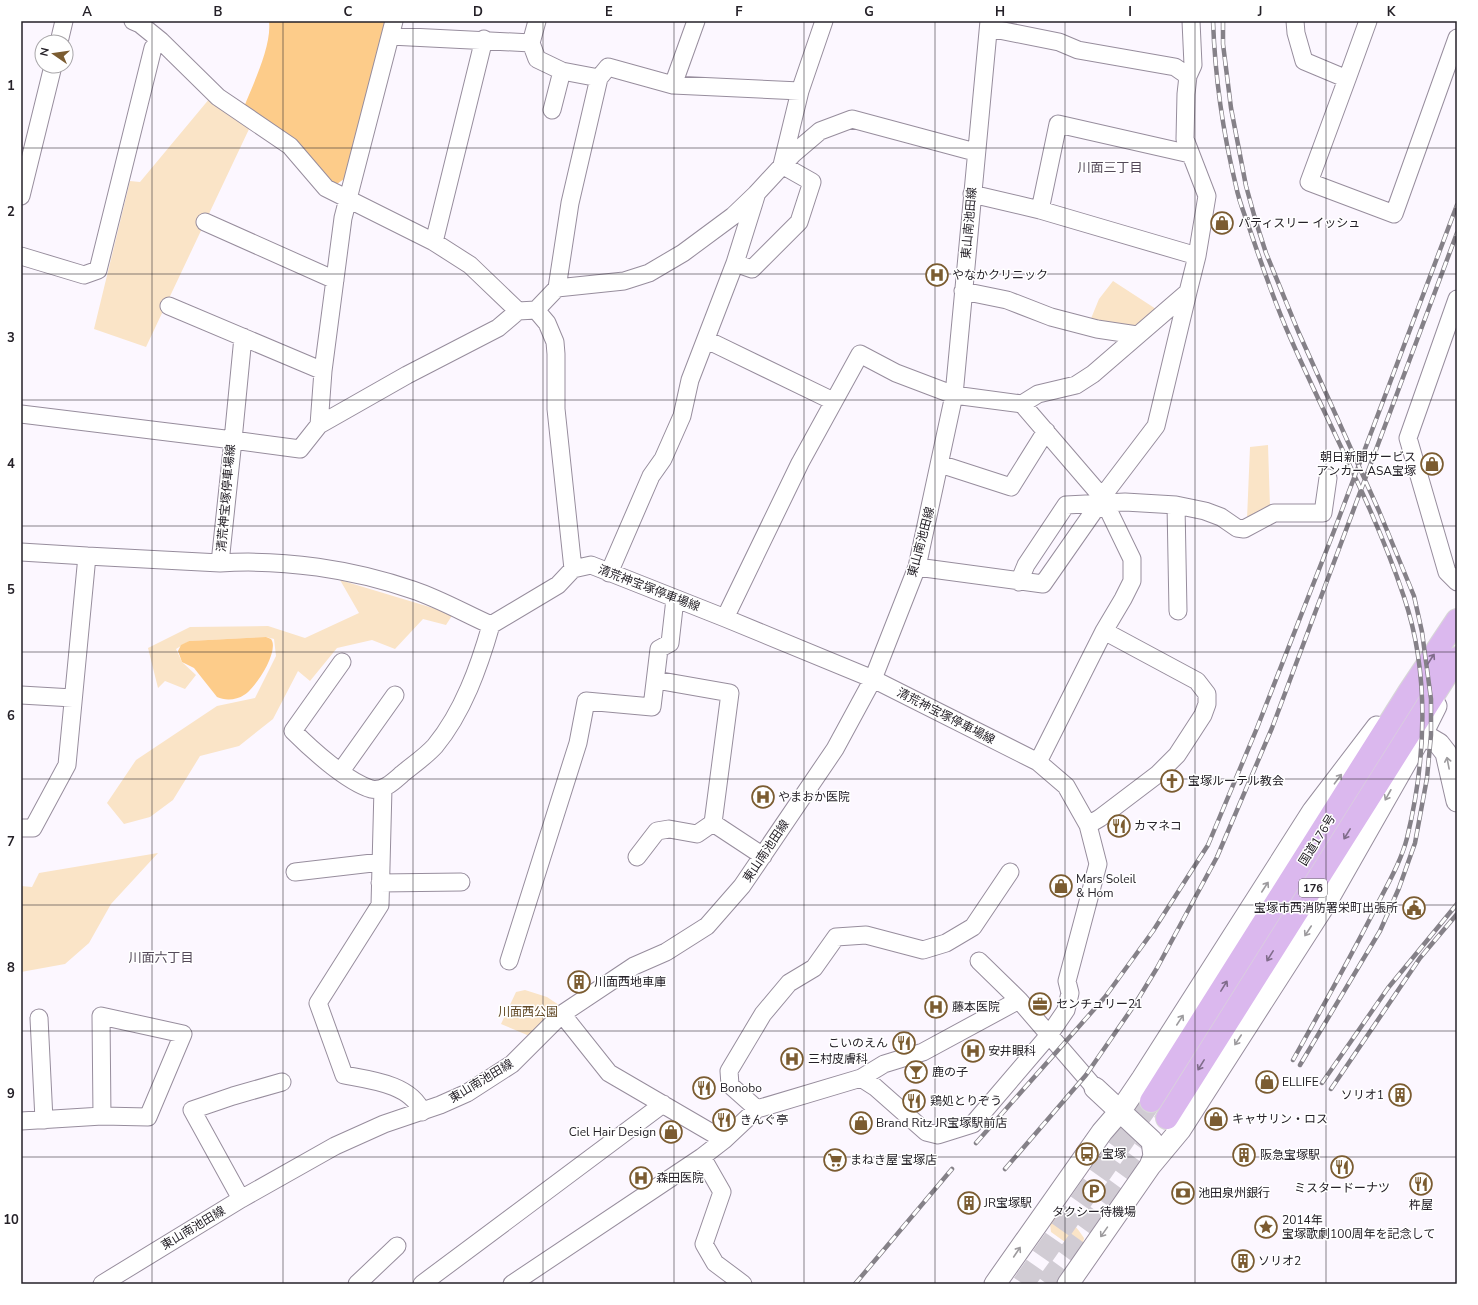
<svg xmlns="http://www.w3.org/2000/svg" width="1478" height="1305" font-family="'Nunito Sans','Noto Sans JP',sans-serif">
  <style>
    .green { fill: #fae4c7 }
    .water { fill: #fdcc8a }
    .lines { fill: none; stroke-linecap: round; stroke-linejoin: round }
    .trunk-tunnel { stroke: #d1ccd4; stroke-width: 22; stroke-dasharray: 22 11; stroke-linecap: butt }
    .minor-casing { stroke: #978d9d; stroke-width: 19 }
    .tertiary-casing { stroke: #978d9d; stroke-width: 23 }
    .trunk-casing { stroke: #d8d7d8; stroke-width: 24 }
    .minor { stroke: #fff; stroke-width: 17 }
    .tertiary { stroke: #fff; stroke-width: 21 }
    .trunk { stroke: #dbb8ee; stroke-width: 22 }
    .rail-casing { stroke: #858188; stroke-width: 4.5 }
    .rail { stroke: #fff; stroke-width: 3; stroke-dasharray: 9; stroke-linecap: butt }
    .oneway { stroke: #806c8b }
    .oneway2 { stroke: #9d9b9e }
    .grid { fill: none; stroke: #252128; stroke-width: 1; stroke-opacity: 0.55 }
    .labels { text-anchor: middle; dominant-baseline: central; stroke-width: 3; stroke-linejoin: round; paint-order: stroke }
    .shield { fill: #fff; stroke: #666468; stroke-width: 1 }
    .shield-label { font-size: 11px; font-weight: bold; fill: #252128 }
    .street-label { font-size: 12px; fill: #252128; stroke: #fff }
    .poi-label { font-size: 12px; fill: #252128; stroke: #fff; text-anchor: start }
    .park-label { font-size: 12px; fill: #614824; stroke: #fff }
    .neighbourhood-label { font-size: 13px; fill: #534958; stroke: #fff }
    .neatline { fill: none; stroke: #252128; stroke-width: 1.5 }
    .grid-label { font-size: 13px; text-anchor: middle; font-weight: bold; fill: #252128 }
  </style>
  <rect width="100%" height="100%" fill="#fcf7ff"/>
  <path class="green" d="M210 98 250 127 146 347 94 329 130 181 140 182Z
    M1113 281 1156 309 1135 329 1090 321 1099 299Z
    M1268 445 1270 507 1247 519 1250 447Z
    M340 580 453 614 446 625 423 619 395 649 372 640 337 648 310 681 298 671 273 719 239 746 200 756 173 800 150 817 124 824 107 803 136 760 217 706 255 698 276 656 274 639 266 637 189 641 176 649 182 662 196 675 185 689 165 681 158 688 148 648 190 627 268 626 305 638 359 613Z
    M158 853 111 904 89 943 65 964 21 972V886L32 887 39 873Z
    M525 990 547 997 562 1007 532 1037 501 1024 516 992Z
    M1055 1218C1069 1217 1077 1227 1084 1238L1083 1243 1079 1249 1072 1247 1051 1232 1050 1224Z"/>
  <path class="water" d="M269 21H388L346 174 344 179 337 184 332 183 244 107C253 84 272 46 269 21Z
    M266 637 271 639C280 651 255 689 244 695 237 700 225 701 217 697L194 668 182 662 178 651 181 645 189 641Z"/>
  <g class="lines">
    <path class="trunk-tunnel" d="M1023 1284 1151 1101
      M1047 1284 1167 1118"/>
    <g class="minor-casing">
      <path id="minor" d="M133 21 140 24 161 41
        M537 21 531 43 537 59 562 71 599 78 608 67 673 85 800 91
        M1295 21 1296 33 1304 61 1347 79 1309 182 1394 214 1457 38
        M989 28 1059 42 1078 50 1175 67 1188 76
        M390 36 531 43
        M59 42 64 21
        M599 78 570 203 557 288 624 281 649 273 683 253 733 216 756 194 793 154 820 131 852 119 975 152
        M1347 79 1368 21
        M673 85 696 21
        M552 110 562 71
        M972 194 1040 210 1197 256
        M21 196 53 66
        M1040 210 1058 124 1190 154
        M205 222 335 280
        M434 242 484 39
        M21 256 84 275 98 270 153 48 161 41 218 97 290 146 326 188 434 242 470 265 518 311 536 310 547 323 555 342 556 354V409L573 569
        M735 263 756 196
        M963 291 1007 300 1051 317 1097 329 1137 335
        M1457 299 1408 438 1447 572 1457 582
        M169 306 323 371
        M536 310 557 288
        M243 337 233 440 300 449 319 425 407 375 498 328 518 311
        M707 340 833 401
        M1022 404 1102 497 1156 426 1188 292
        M21 414 233 440 220 563C284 559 352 569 413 590 440 599 466 614 491 625L558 585 573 569 591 565 725 618 873 679 1038 762 1066 786 1088 825 1098 864 1067 981 1070 993 1066 1010 1049 1035 973 1124 938 1135 926 1132 875 1087 861 1078 757 1109 724 1140 702 1157 722 1192 704 1244 715 1263 743 1284
        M319 425 323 371 343 218 394 21
        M940 464 1011 487 1046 431
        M1176 505 1178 611
        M21 552 87 556
        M917 567 1043 584 1094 511 1105 504
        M609 573 651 476 663 459 682 416 690 380 735 263 752 269 799 222 812 182 782 165 800 91 824 21
        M1019 582 1026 565 1066 505 1125 502 1176 505 1205 511 1221 517 1237 528 1244 529 1274 513H1323L1328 478
        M725 618 800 463 860 354 896 373 954 395 1022 404 1038 394 1076 385 1093 374 1188 292 1197 256 1207 196 1185 139 1186 94 1188 76 1193 65 1191 21
        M342 662 293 731C311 749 346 781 371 789 383 792 394 781 402 774 413 765 426 756 435 746 463 712 479 667 491 625
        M656 680 730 693 713 823 763 856
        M21 695 73 698
        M1038 762 1104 631 1123 599 1132 581V559L1102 497
        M341 771 395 695
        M383 788 380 905 318 1003 344 1075C370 1080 411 1084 422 1112
        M1088 825 1100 818 1158 774 1177 755 1203 715 1207 704V694L1197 681 1104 631
        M21 828H33L67 765 87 556 220 563
        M637 857 657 831 669 829 697 834 713 823
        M295 872 381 862
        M380 883 461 882
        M509 961 578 743 586 701 652 707 659 649 670 643 675 599
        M979 961 1019 1000
        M562 1014 609 1073 724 1140
        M39 1018 44 1120
        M861 1078 884 1064 923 1052 1019 1000 1095 1088
        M757 1109 730 1085 729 1071 763 1014 789 983 814 968 836 937 866 935 923 950 946 943 973 927 1010 872
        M21 1121 102 1116 148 1117 183 1034 101 1016 102 1116
        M241 1199 192 1110 233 1096 282 1082
        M102 1284 241 1199 335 1146 384 1124 440 1105 467 1093 512 1064 562 1014 634 966 666 952 707 926 742 886 835 749 873 679 917 567 954 395 989 21
        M357 1284 397 1246
        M422 1284 663 1104
        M512 1284 702 1157"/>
    </g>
    <g class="tertiary-casing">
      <path id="tertiary" d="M1422 734 1439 744 1446 753 1457 801
        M1095 1088 1152 1141 1154 1156 1150 1166
        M995 1284 1102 1132 1121 1110 1142 1079 1313 811 1377 727
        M1068 1284 1150 1166 1180 1130 1327 901 1422 734 1436 706"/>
    </g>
    <g class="trunk-casing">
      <path id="trunk" d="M1151 1101 1409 692 1457 620
        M1167 1118 1457 658"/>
    </g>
    <use href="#minor" class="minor"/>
    <use href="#tertiary" class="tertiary"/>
    <use href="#trunk" class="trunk"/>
    <g class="rail-casing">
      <path id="rail" d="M1213 21C1215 76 1223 133 1236 186 1239 202 1246 218 1251 233 1263 268 1275 304 1290 337 1328 424 1374 507 1404 597 1430 674 1426 760 1407 838 1401 862 1386 887 1375 909 1349 960 1321 1010 1293 1060
        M1223 21V44L1231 108 1246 186 1256 222 1266 253 1298 331 1379 511 1414 596 1422 632 1431 699V735L1427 778 1415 843 1399 888 1380 931 1300 1065
        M1322 1083 1388 988 1457 904
        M1331 1089 1420 958 1457 914
        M976 1143 1105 997 1153 931 1208 845 1257 728 1334 531 1457 205
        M1005 1169 1086 1075 1135 1004 1157 968 1217 857 1272 728 1457 233
        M855 1284 952 1169"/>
    </g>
    <use href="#rail" class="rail"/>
  </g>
  <defs><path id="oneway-shaft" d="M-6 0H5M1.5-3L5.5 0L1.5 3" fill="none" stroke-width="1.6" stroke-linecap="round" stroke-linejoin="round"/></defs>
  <g class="oneway">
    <use href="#oneway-shaft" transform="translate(1431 659) rotate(-57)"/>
    <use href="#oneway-shaft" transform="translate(1347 834) rotate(122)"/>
    <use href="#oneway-shaft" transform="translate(1270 956) rotate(122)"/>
    <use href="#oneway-shaft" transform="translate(1224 986) rotate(-58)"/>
    <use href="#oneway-shaft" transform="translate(1201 1065) rotate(122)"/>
  </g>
  <g class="oneway2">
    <use href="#oneway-shaft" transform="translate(1448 763) rotate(-101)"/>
    <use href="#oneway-shaft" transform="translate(1338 779) rotate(-53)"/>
    <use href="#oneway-shaft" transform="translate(1388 795) rotate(119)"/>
    <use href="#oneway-shaft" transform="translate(1265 887) rotate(-57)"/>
    <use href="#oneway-shaft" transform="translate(1308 931) rotate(123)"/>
    <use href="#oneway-shaft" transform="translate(1180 1020) rotate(-57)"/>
    <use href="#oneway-shaft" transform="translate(1238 1040) rotate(123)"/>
    <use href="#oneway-shaft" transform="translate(1104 1232) rotate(125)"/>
    <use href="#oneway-shaft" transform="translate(1017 1252) rotate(-56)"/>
  </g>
  <path class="grid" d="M152 21V1284M283 21V1284M413 21V1284M543 21V1284M674 21V1284M804 21V1284M935 21V1284M1065 21V1284M1195 21V1284M1326 21V1284M21 148H1457M21 274H1457M21 400H1457M21 526H1457M21 652H1457M21 779H1457M21 905H1457M21 1031H1457M21 1157H1457"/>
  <defs>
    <g id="shop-ring" transform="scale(1.15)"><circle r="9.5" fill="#fff" stroke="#7b5c31" stroke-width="1.5"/><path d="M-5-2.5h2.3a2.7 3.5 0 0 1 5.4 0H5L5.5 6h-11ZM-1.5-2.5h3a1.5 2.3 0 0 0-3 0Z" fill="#7b5c31"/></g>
    <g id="hospital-ring" transform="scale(1.15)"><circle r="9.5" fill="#fff" stroke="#7b5c31" stroke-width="1.5"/><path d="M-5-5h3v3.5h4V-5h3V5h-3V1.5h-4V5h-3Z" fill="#7b5c31"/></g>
    <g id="church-ring" transform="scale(1.15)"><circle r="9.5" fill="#fff" stroke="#7b5c31" stroke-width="1.5"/><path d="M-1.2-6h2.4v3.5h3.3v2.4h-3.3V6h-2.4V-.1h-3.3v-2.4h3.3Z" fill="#7b5c31"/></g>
    <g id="restaurant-ring" transform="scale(1.15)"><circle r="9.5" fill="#fff" stroke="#7b5c31" stroke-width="1.5"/><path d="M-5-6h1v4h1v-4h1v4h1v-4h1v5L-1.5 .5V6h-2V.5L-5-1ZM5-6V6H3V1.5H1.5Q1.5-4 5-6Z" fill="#7b5c31"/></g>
    <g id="civic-ring" transform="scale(1.15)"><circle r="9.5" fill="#fff" stroke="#7b5c31" stroke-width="1.5"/><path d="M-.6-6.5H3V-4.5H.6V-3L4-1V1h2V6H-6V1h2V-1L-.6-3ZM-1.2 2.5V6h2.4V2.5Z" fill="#7b5c31"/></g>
    <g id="building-ring" transform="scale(1.15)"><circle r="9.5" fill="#fff" stroke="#7b5c31" stroke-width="1.5"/><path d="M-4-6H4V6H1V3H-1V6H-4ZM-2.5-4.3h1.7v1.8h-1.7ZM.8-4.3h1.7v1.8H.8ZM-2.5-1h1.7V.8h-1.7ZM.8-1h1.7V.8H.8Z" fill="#7b5c31"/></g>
    <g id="office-ring" transform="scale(1.15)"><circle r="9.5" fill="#fff" stroke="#7b5c31" stroke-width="1.5"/><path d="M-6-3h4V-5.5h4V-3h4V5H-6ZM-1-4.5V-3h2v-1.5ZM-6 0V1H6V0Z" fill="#7b5c31"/></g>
    <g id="bar-ring" transform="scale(1.15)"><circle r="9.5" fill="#fff" stroke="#7b5c31" stroke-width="1.5"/><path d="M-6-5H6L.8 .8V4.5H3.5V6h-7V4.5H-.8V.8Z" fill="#7b5c31"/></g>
    <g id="bus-ring" transform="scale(1.15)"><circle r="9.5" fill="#fff" stroke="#7b5c31" stroke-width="1.5"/><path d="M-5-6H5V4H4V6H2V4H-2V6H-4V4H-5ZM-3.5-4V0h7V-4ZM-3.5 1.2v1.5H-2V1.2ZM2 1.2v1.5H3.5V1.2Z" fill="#7b5c31"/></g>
    <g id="supermarket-ring" transform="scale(1.15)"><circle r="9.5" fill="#fff" stroke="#7b5c31" stroke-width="1.5"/><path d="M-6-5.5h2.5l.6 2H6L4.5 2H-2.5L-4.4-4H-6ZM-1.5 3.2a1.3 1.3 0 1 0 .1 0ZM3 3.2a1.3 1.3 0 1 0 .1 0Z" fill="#7b5c31"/></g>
    <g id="parking-ring" transform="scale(1.15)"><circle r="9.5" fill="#fff" stroke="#7b5c31" stroke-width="1.5"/><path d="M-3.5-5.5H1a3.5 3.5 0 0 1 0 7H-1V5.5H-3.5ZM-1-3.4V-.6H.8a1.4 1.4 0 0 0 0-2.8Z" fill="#7b5c31"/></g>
    <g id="bank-ring" transform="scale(1.15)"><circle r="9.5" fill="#fff" stroke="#7b5c31" stroke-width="1.5"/><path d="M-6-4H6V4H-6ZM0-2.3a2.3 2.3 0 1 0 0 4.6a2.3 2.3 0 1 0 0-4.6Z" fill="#7b5c31"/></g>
    <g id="sight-ring" transform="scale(1.15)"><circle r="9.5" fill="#fff" stroke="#7b5c31" stroke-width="1.5"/><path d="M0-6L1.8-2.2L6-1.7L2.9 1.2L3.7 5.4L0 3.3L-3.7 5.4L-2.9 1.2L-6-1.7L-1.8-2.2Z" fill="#7b5c31"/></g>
  </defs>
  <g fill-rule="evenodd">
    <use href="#shop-ring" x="1222" y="223"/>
    <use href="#hospital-ring" x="937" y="275"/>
    <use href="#shop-ring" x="1432" y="464"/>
    <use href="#church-ring" x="1172" y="781"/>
    <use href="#hospital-ring" x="763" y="797"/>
    <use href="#restaurant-ring" x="1119" y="826"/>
    <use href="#shop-ring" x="1061" y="886"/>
    <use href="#civic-ring" x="1414" y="908"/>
    <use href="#building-ring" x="579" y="982"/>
    <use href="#office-ring" x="1040" y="1004"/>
    <use href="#hospital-ring" x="936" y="1007"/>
    <use href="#restaurant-ring" x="904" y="1043"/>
    <use href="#hospital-ring" x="973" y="1051"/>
    <use href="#hospital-ring" x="792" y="1059"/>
    <use href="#bar-ring" x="916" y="1072"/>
    <use href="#shop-ring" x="1267" y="1082"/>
    <use href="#restaurant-ring" x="704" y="1088"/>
    <use href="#building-ring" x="1400" y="1095"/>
    <use href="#restaurant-ring" x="914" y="1101"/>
    <use href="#shop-ring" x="1216" y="1119"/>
    <use href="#restaurant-ring" x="724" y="1120"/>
    <use href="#shop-ring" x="861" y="1123"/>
    <use href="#shop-ring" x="671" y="1132"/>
    <use href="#bus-ring" x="1087" y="1154"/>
    <use href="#building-ring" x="1244" y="1155"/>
    <use href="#supermarket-ring" x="835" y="1160"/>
    <use href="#restaurant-ring" x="1342" y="1167"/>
    <use href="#hospital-ring" x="641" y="1178"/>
    <use href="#restaurant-ring" x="1421" y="1184"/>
    <use href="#parking-ring" x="1094" y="1191"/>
    <use href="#bank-ring" x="1183" y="1193"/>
    <use href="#building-ring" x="969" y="1203"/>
    <use href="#sight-ring" x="1266" y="1227"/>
    <use href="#building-ring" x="1243" y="1261"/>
  </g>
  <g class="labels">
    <rect class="shield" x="1299" y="879" width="28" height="18" rx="3"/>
    <g class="shield-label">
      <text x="1313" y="888">176</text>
    </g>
    <g class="street-label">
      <text transform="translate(969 223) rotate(-85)">東山南池田線</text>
      <text transform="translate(226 498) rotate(-85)">清荒神宝塚停車場線</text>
      <text transform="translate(921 542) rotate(-75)">東山南池田線</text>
      <text transform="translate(649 588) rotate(21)">清荒神宝塚停車場線</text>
      <text transform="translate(946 716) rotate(27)">清荒神宝塚停車場線</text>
      <text transform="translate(1317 840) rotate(-58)">国道176号</text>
      <text transform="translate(766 851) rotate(-56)">東山南池田線</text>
      <text transform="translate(481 1081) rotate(-31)">東山南池田線</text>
      <text transform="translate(193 1228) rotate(-31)">東山南池田線</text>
    </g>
    <g class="poi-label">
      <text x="1238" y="223">パティスリー イッシュ</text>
      <text x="952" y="275">やなかクリニック</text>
      <text x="1416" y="457" text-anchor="end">朝日新聞サービス<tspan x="1416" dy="14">アンカー ASA宝塚</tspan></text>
      <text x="1188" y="781">宝塚ルーテル教会</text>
      <text x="778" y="797">やまおか医院</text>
      <text x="1134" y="826">カマネコ</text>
      <text x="1076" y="879">Mars Soleil<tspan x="1076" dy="14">&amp; Hom</tspan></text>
      <text x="1398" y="908" text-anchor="end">宝塚市西消防署栄町出張所</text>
      <text x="594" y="982">川面西地車庫</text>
      <text x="1056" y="1004">センチュリー21</text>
      <text x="952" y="1007">藤本医院</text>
      <text x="888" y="1043" text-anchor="end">こいのえん</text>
      <text x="988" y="1051">安井眼科</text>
      <text x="808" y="1059">三村皮膚科</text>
      <text x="932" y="1072">鹿の子</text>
      <text x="1282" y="1082">ELLIFE</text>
      <text x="720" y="1088">Bonobo</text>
      <text x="1384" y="1095" text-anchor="end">ソリオ1</text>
      <text x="930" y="1101">鶏処とりぞう</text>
      <text x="1232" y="1119">キャサリン・ロス</text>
      <text x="740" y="1120">きんぐ亭</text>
      <text x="876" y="1123">Brand Ritz JR宝塚駅前店</text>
      <text x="656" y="1132" text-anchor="end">Ciel Hair Design</text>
      <text x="1102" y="1154">宝塚</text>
      <text x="1260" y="1155">阪急宝塚駅</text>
      <text x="850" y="1160">まねき屋 宝塚店</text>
      <text x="656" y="1178">森田医院</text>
      <text x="1342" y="1188" text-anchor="middle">ミスタードーナツ</text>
      <text x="1198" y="1193">池田泉州銀行</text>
      <text x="984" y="1203">JR宝塚駅</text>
      <text x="1421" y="1205" text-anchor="middle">杵屋</text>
      <text x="1094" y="1212" text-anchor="middle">タクシー待機場</text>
      <text x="1282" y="1220">2014年<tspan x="1282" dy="14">宝塚歌劇100周年を記念して</tspan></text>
      <text x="1258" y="1261">ソリオ2</text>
    </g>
    <g class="park-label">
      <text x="528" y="1012">川面西公園</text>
    </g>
    <g class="neighbourhood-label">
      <text x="1110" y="168">川面三丁目</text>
      <text x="161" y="958">川面六丁目</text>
    </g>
  </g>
  <rect width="1478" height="1305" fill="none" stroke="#ffffff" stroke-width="44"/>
  <g transform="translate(54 54) rotate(283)"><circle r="19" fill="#ffffff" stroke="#a8a6a9"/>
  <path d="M0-3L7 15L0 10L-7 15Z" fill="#7b5c31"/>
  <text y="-6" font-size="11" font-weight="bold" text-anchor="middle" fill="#252128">N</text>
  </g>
  <rect x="22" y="22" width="1434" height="1261" class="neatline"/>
  <g class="grid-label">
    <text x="87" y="16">A</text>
    <text x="218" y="16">B</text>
    <text x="348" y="16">C</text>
    <text x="478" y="16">D</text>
    <text x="609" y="16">E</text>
    <text x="739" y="16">F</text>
    <text x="869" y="16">G</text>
    <text x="1000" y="16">H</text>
    <text x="1130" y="16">I</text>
    <text x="1260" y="16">J</text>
    <text x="1391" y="16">K</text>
    <text x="11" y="90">1</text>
    <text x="11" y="216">2</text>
    <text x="11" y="342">3</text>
    <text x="11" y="468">4</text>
    <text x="11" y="594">5</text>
    <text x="11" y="720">6</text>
    <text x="11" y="846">7</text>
    <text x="11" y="972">8</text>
    <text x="11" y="1098">9</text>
    <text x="11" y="1224">10</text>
  </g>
</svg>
